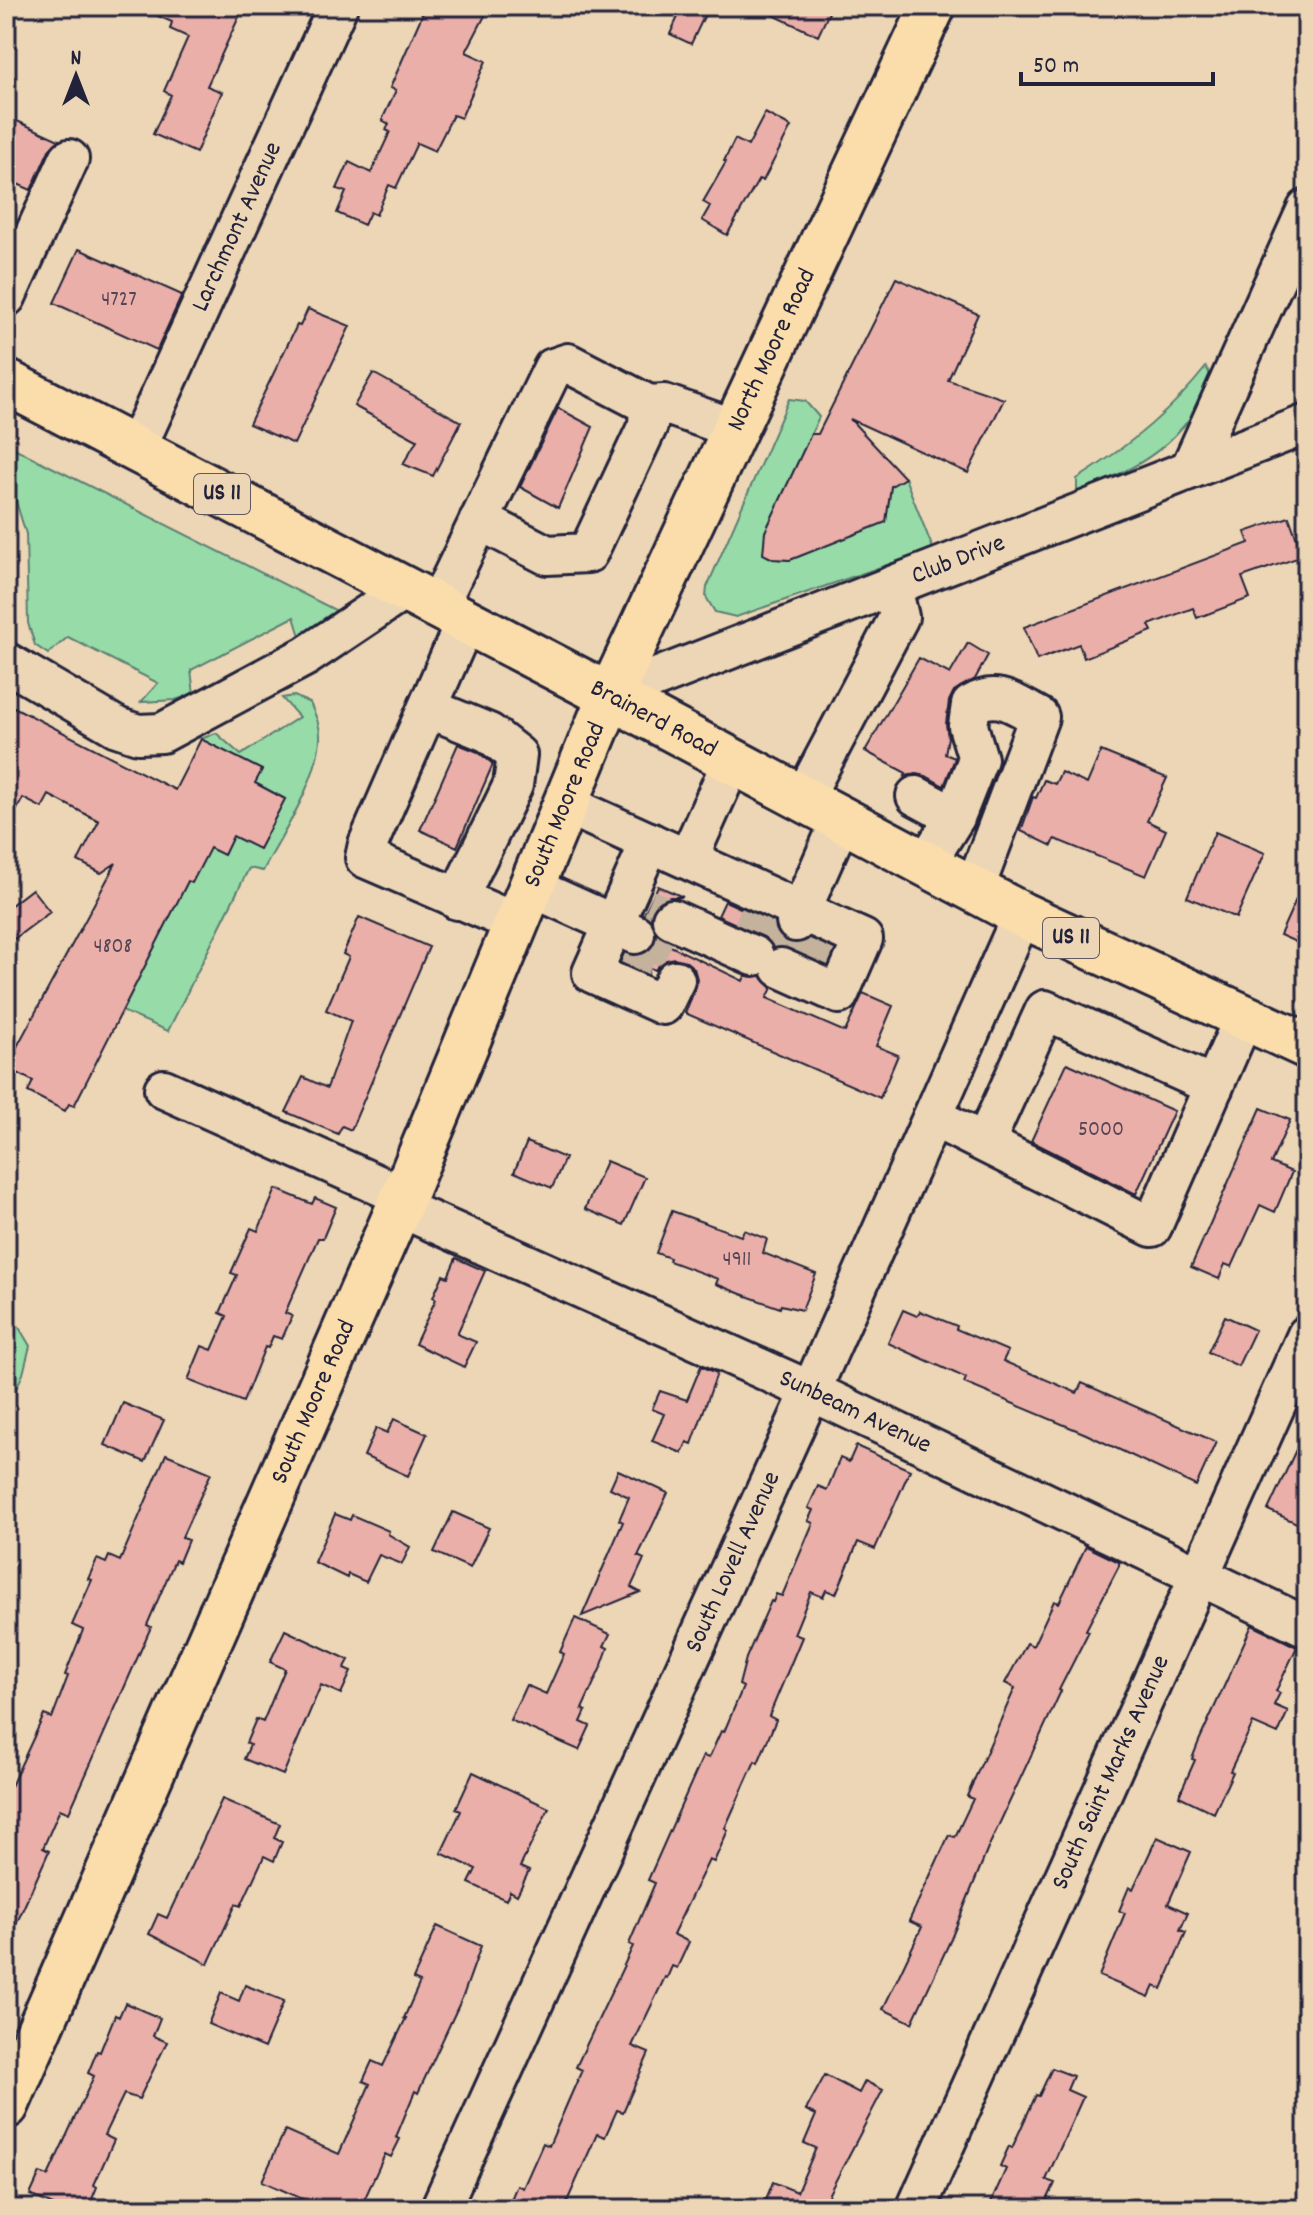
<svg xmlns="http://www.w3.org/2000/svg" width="1313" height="2215" font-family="Dekko,sans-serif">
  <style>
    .green { fill: #97dca8; stroke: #5c7f72; stroke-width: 2 }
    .building { fill: #eaafa8; stroke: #22223b; stroke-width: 2 }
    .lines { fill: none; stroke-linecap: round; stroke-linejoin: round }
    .minor-tunnel { stroke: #c4b29d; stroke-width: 38; stroke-dasharray: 38 19; stroke-linecap: butt }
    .minor-casing { stroke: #22223b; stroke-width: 44 }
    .major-casing { stroke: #22223b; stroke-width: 50 }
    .minor { stroke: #edd6b6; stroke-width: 38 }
    .major { stroke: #fbddab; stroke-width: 44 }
    .labels { text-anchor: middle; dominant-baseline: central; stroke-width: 8; stroke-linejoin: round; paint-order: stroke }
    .number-label { font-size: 22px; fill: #544556 }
    .shield { fill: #edd6b6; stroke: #5f5860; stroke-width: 2 }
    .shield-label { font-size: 24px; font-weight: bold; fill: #22223b }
    .street-label { font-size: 26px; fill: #22223b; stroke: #edd6b6 }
  </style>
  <rect width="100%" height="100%" fill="#edd6b6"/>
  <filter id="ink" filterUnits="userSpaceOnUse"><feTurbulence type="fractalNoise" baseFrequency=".0125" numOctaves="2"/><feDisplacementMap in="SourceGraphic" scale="16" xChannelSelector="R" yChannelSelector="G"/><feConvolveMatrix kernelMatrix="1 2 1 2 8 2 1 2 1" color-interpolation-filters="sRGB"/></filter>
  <g filter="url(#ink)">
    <path class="green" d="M1206 367 1213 380V387C1170 450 1147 464 1077 492V479C1126 448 1170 413 1206 367Z
      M789 399 805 401 819 417 765 532 764 554 773 559 790 560 885 522 891 486 905 478 933 549 736 617 715 612 706 597 707 587Z
      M6 444 343 614 300 636 294 617 191 670 194 694 175 700 141 702 158 683 68 637 48 654 35 645 28 623 26 534 6 469Z
      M294 696 310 703C315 714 321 726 320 739 317 782 283 833 263 871L249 868 168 1031 122 1011 188 881 210 848 224 855 233 836 259 849 285 799 255 783 261 771 201 739 216 733 241 755 299 717 282 698Z
      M6 1319 17 1324 30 1346 23 1374 6 1410Z"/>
    <path class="building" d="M135 6H244L207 86 222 92 196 153 153 134 171 95 164 91 188 37 170 29 172 22Z
      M426 6H490L466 52 486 61 461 118 453 115 435 151 417 143 396 188 389 185 376 215 370 212 364 225 337 213 346 192 337 189 349 162 371 173 390 132 386 130 389 124 382 120 396 90 390 88Z
      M683 6H709L691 44 670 34Z
      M754 6H832L818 36Z
      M765 113 791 127 763 181 759 179 727 235 702 220 710 206 703 202 726 162 724 161 735 139 748 146Z
      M6 116 59 140 49 150 31 190 6 179Z
      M79 249 182 295 157 350 54 303Z
      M896 278 978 314 948 380 1004 399 968 473 850 419 905 478 891 486 886 522 790 560 773 559 763 554 765 532 811 434H818Z
      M308 309 350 326 294 444 249 424 297 325 300 326Z
      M373 373 461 422 433 476 403 464 417 440 354 406Z
      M558 408 593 427 558 508 520 487Z
      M1289 517 1303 556 1242 577 1250 598 1197 618 1193 608 1149 625 1152 631 1084 658 1079 644 1037 660 1024 627 1249 543 1245 532Z
      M968 643 988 655 975 679 954 691 949 701 946 724 948 737 945 754 955 758 944 786 926 776 916 774 905 776 906 773 865 751 919 658 950 674Z
      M6 703 175 790 201 739 262 770 255 783 285 799 259 849 233 836 224 855 210 848 192 883 188 881 74 1106 69 1104 65 1111 28 1092 33 1081 6 1067 116 863 101 873 78 861 99 821 49 795 42 808 23 798 6 830Z
      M458 744 478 752 493 764 457 847 420 830Z
      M1101 751 1167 778 1147 821 1166 830 1146 876 1055 839 1052 846 1021 831 1033 797 1036 798 1044 780 1055 784 1061 772 1087 784Z
      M1215 832 1265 853 1236 918 1187 897Z
      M1307 875V947L1280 935Z
      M658 886 683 897H669L660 901 652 909 650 919 644 914Z
      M32 889 50 912 6 945V909Z
      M725 901 774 923 778 934 786 942 798 944 810 939 834 950 828 965 790 948H774L763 936 718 916Z
      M359 917 429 947 351 1130 342 1126 338 1134 286 1112 303 1077 327 1088 351 1021 326 1010 349 957 343 954Z
      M657 934 663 939 662 942 743 981 745 976H761L772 988 767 998 845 1032 863 993 893 1006 876 1046 898 1055 880 1098 685 1013 695 989 697 979 694 968 685 961 674 958 663 961 655 970 650 968 648 974 621 962 625 954 638 956 648 951 655 944Z
      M1067 1063 1174 1111 1136 1194 1031 1141Z
      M1261 1108 1290 1120 1271 1163 1292 1172 1275 1212 1260 1205 1232 1267 1225 1264 1219 1279 1191 1267Z
      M527 1142 565 1158 552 1188 514 1172Z
      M606 1161 645 1177 624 1225 585 1209Z
      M276 1189 312 1204 315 1198 336 1207 323 1238H318L285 1313 292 1316 282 1339 273 1336 268 1348 265 1347 243 1402 188 1380 202 1346 212 1350 227 1316 220 1313 237 1275 231 1273 251 1228 258 1231Z
      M672 1211 741 1236 744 1230 767 1239 763 1253 816 1274 802 1310 781 1305 780 1308 741 1294 716 1284 718 1279 669 1261 670 1258 656 1253Z
      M456 1258 485 1271 457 1334 476 1342 464 1367 415 1344 436 1299 433 1297 443 1275 448 1277Z
      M903 1310 917 1316 920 1311 957 1326 956 1329 1008 1351 1003 1361 1077 1393 1082 1383 1216 1442 1196 1486 1086 1434 964 1383 966 1378 888 1343Z
      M1225 1316 1255 1330 1238 1366 1208 1352Z
      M701 1366 717 1373 692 1444 687 1442 682 1453 652 1441 664 1414 652 1409 660 1391 687 1400Z
      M123 1403 164 1420 145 1462 105 1445Z
      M394 1419 427 1434 408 1476 364 1456 376 1428 387 1433Z
      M1307 1426V1512L1301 1525 1268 1510Z
      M856 1446 910 1470 875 1549 858 1542 836 1594 826 1590 823 1597 811 1592 794 1634 802 1637 769 1716 776 1720 758 1763 755 1761 725 1828 728 1830 714 1862 709 1860 673 1934 689 1942 677 1968 672 1966 667 1978 665 1977 632 2046 649 2053 623 2112 617 2110 605 2137 597 2134 565 2206 572 2209H507L517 2185 523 2188 543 2143 549 2146 567 2104 582 2070 576 2067 633 1946 629 1944 655 1883 648 1880 703 1756 709 1758 721 1731 724 1732 743 1687 739 1685 746 1658 771 1601 773 1602 776 1594 782 1596 813 1523 808 1521 813 1510 808 1508 818 1486 827 1490 840 1458 849 1462Z
      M166 1454 211 1473 182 1537 188 1540 179 1562 175 1560 147 1625 151 1627 69 1813 60 1809 43 1848 49 1851 6 1947V1797L44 1715 52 1718 68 1676 65 1675 83 1630 72 1625 92 1580 88 1579 97 1559 106 1563 109 1556 120 1561Z
      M618 1470 668 1493 638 1556 644 1559 631 1587 640 1592 582 1616 623 1522 619 1520 629 1497 610 1488Z
      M453 1512 489 1528 470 1568 434 1552Z
      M335 1514 350 1520 352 1515 389 1531 388 1534 410 1547 402 1564 379 1555 366 1582 348 1574 347 1578 314 1562Z
      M1086 1546 1119 1562V1566L1086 1630 1089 1631 1059 1690 1061 1691 989 1846 951 1939 912 2023 883 2009 922 1927 909 1921 949 1835 955 1837 973 1799 967 1796 1015 1688 1005 1683 1027 1643 1033 1646 1054 1601 1059 1603Z
      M575 1618 610 1634 604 1646 608 1648 602 1665 582 1709 586 1711 581 1722 590 1726 579 1750 510 1720 526 1685 546 1694 564 1654 560 1652Z
      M1252 1625 1297 1647 1276 1691 1280 1693 1274 1705 1288 1711 1278 1734 1253 1723 1230 1771 1233 1772 1214 1813 1179 1796 1195 1760 1192 1759 1199 1741Z
      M285 1630 349 1660 344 1669 351 1672 341 1694 321 1685 283 1775 244 1759 250 1745 246 1743 256 1719 263 1722 285 1669 270 1662Z
      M473 1772 549 1808 520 1867 529 1871 517 1895 510 1891 506 1900 469 1883 476 1869 441 1853 461 1811 456 1809Z
      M222 1799 280 1824 274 1838 282 1842 274 1861 264 1856 241 1906 236 1904 208 1964 149 1934 158 1914 167 1918Z
      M1157 1837 1191 1852 1168 1904 1188 1913 1180 1930 1186 1932 1162 1989 1154 1986 1149 1997 1099 1976 1125 1913 1119 1911 1129 1887 1133 1889Z
      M437 1926 481 1946 463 1996 418 2093 415 2091 396 2137 400 2139 391 2157 385 2154 360 2209H325L262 2181 285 2130 339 2154 370 2084 363 2081 372 2061 383 2066 406 2018H404L420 1982 413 1979Z
      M245 1985 284 2001 264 2048 208 2024 221 1993 239 2001Z
      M125 2003 160 2018 153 2036 167 2042 139 2099 124 2094 104 2135 114 2140 94 2185 97 2187 88 2209H62L30 2195 40 2173 48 2176 94 2076 88 2073 97 2051 100 2052 115 2015 119 2017Z
      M1052 2068 1073 2076 1067 2090 1083 2097 1046 2180 1055 2183 1043 2209H988L1006 2169 1000 2166 1009 2146 1012 2148 1036 2095 1039 2096Z
      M825 2075 859 2093 865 2081 883 2090 824 2203 837 2209H762L773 2182 797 2192 816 2148 804 2143 816 2115 806 2110Z"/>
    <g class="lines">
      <path class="minor-tunnel" d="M647 908 672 919
        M752 931 762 907
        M635 934 686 957
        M622 960 649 972
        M817 962 828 937
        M778 967 796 922"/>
      <g class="minor-casing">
        <g id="minor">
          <path d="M6 297 69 159"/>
          <path d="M649 405 664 404 735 429"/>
          <path id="s1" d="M136 449 338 6"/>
          <path d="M1190 469 1307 209"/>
          <path d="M438 606 553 368 568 363 649 405 648 425 588 553 547 555 479 520"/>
          <path d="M466 620 368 844 365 858 516 923"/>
          <path d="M6 662 117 727 138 734 162 733 306 656 406 589"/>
          <path id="s2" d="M610 696 1307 424"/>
          <path d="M428 708 489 733 517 755 513 785 457 900"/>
          <path d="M916 796 955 817"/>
          <path d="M803 799 899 617 892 587"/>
          <path d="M565 804 863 939 839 994 781 968"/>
          <path d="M650 842 592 973 663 1005 675 980"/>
          <path d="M688 859 732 761"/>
          <path d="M925 865 955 817 978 759 968 726 971 705C998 689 1014 704 1039 717L974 890"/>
          <path d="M531 887 635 934"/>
          <path d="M672 919 754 956"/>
          <path d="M796 922 841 820"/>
          <path d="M164 1089 403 1196"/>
          <path d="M933 1117 1152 1227 1244 1017"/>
          <path d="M985 1142 1045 1010 1214 1086"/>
          <path id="s3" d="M399 1207 811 1391 1307 1627"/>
          <path id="s4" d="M440 2209 811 1391 1022 915"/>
          <path id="s5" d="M916 2209 1307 1335"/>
        </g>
      </g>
      <g class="major-casing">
        <g id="major">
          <path id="s6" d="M6 382 610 696 1022 915 1307 1046"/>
          <path id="s7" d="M6 2106 399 1207 610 696 933 6"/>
        </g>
      </g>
      <use href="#minor" class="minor"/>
      <use href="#major" class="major"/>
    </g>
  </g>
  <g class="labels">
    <g class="number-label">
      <text x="119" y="300">4727</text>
      <text x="113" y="947">4808</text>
      <text x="1101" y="1130">5000</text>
      <text x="737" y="1260">4911</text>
    </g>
    <g class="shield">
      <rect x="194" y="474" width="56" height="40" rx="6"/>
      <rect x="1043" y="918" width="56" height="40" rx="6"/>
    </g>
    <g class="shield-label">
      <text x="222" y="494">US 11</text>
      <text x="1071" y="938">US 11</text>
    </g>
    <g class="street-label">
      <text stroke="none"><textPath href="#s1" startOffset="244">Larchmont Avenue</textPath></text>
      <text stroke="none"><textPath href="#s7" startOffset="1916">North Moore Road</textPath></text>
      <text stroke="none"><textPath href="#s2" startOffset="374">Club Drive</textPath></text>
      <text stroke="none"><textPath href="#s6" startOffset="730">Brainerd Road</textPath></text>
      <text stroke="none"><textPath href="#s7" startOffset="1416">South Moore Road</textPath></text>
      <text stroke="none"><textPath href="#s7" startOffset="768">South Moore Road</textPath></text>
      <text stroke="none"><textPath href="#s3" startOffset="500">Sunbeam Avenue</textPath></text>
      <text stroke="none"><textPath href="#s4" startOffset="710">South Lovell Avenue</textPath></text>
      <text stroke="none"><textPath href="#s5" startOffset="478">South Saint Marks Avenue</textPath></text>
    </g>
  </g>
  <rect width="1313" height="2215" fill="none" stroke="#edd6b6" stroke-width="32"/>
  <rect x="16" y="16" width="1281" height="2183" fill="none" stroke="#22223b" stroke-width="3" filter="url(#ink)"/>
  <g transform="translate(76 76)" stroke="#edd6b6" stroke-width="6" paint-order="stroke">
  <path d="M0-6L14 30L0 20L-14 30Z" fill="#22223b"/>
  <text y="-12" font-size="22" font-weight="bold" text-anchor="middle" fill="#22223b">N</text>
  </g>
  <path d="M1021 72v12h192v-12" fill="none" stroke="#22223b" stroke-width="4"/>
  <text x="1033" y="72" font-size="24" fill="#22223b" stroke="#edd6b6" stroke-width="6" paint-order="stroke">50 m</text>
</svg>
